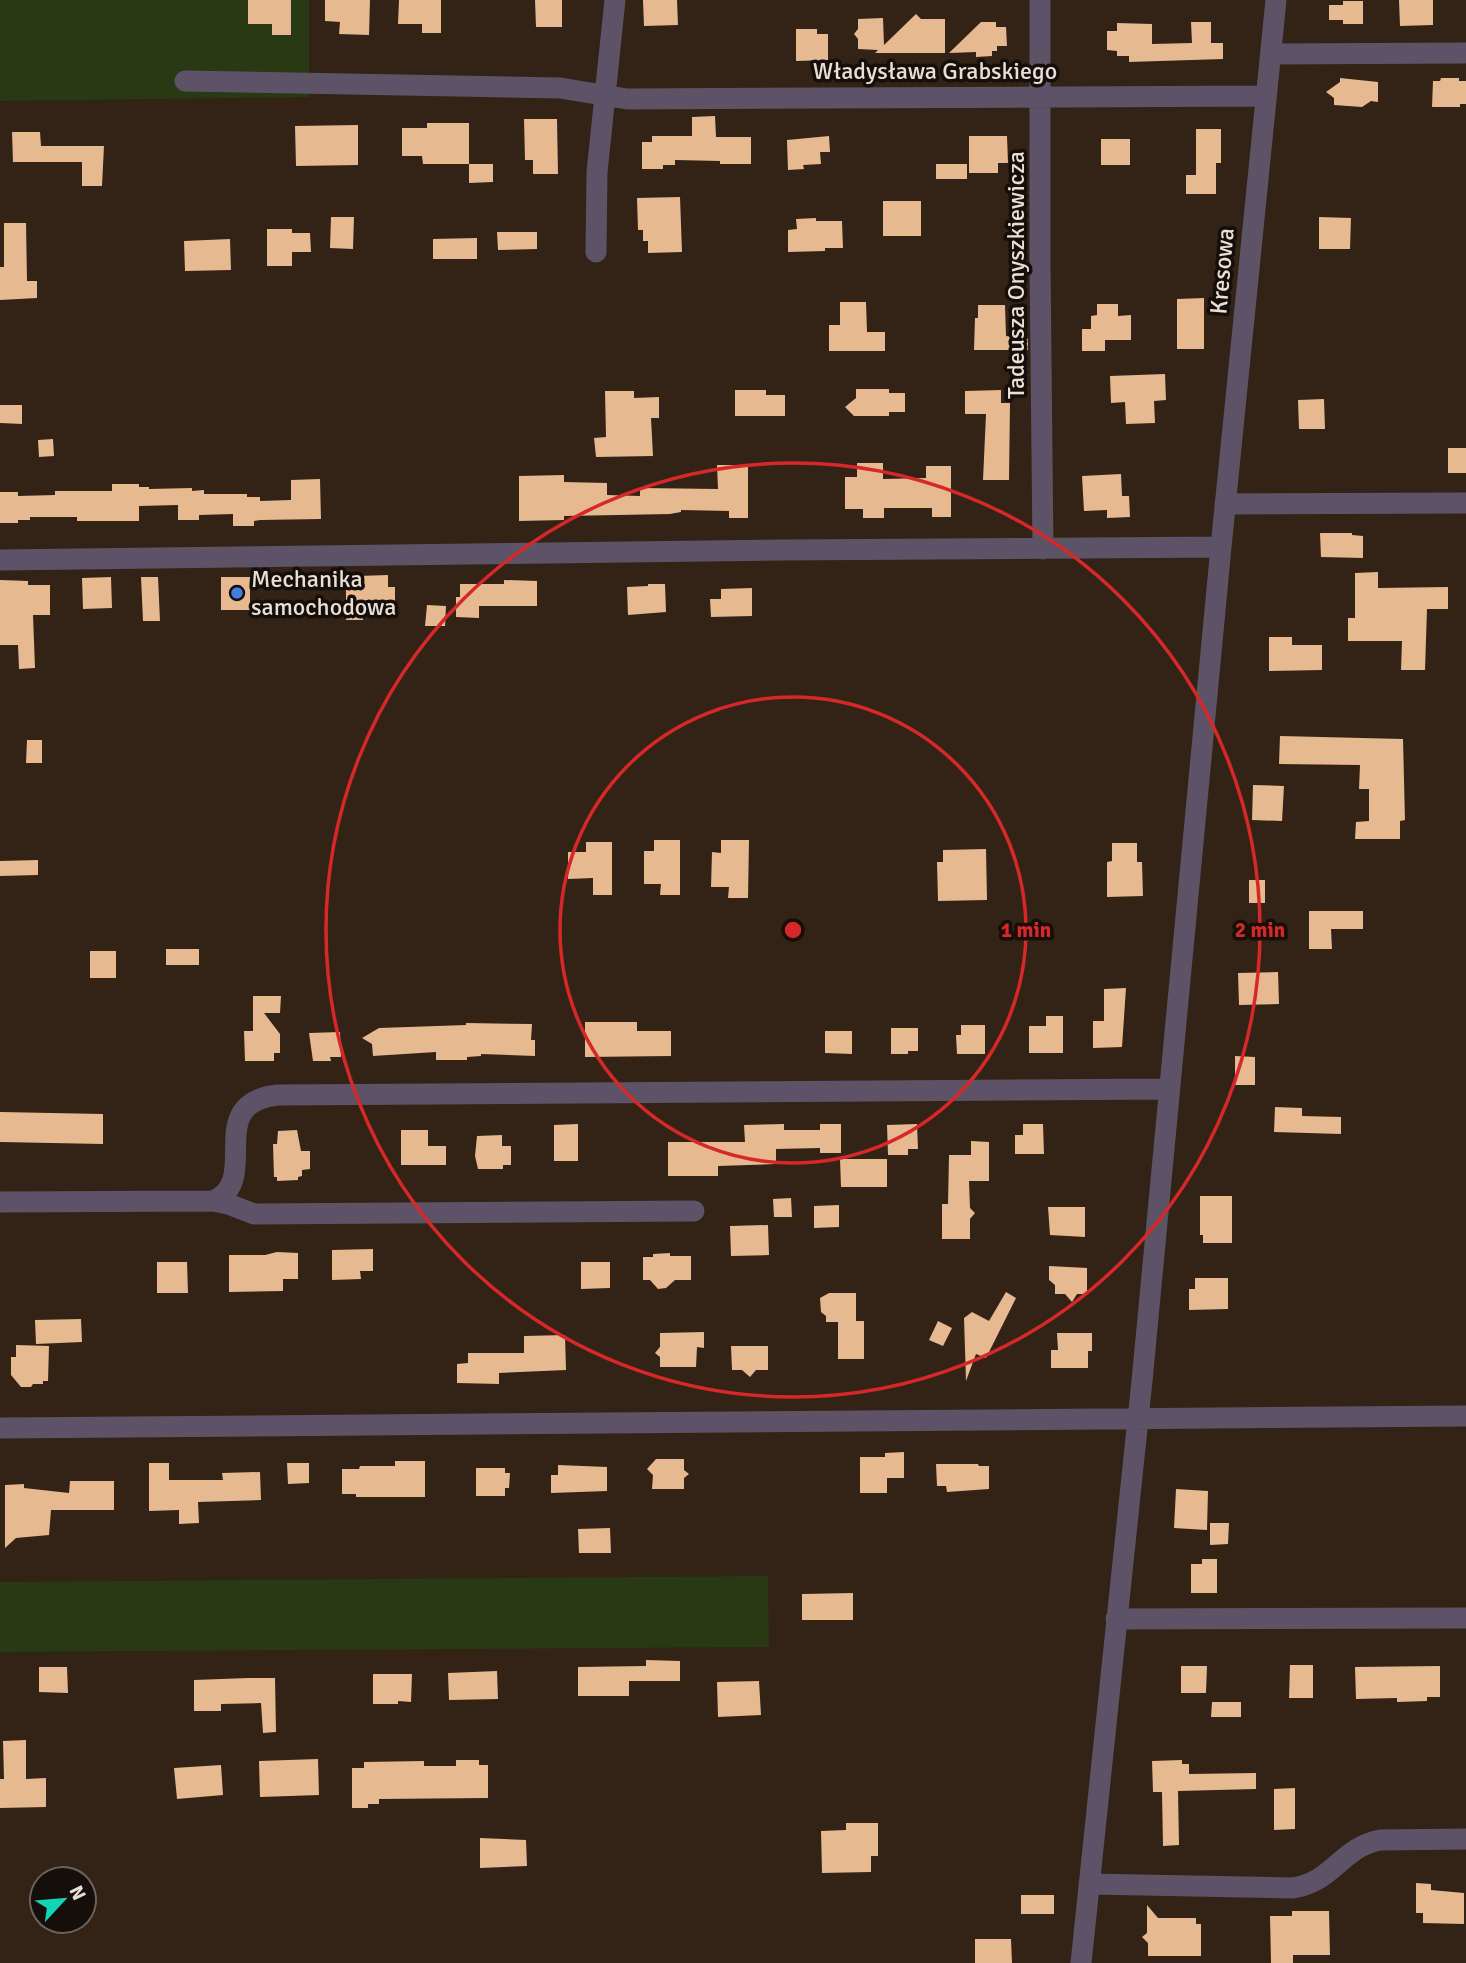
<svg xmlns="http://www.w3.org/2000/svg" width="1466" height="1963" font-family="Signika,sans-serif">
  <style>
    .green { fill: #273915 }
    .building { fill: #e7b991 }
    .lines { fill: none; stroke-linecap: round; stroke-linejoin: round }
    .minor { stroke: #5d5366; stroke-width: 21 }
    .ring { fill: none; stroke: #d62828; stroke-width: 3.5 }
    .shop-dot { fill: #3f7fe0; stroke: #150e09; stroke-width: 2.5 }
    .labels { text-anchor: middle; dominant-baseline: central; stroke-width: 7; stroke-linejoin: round; paint-order: stroke }
    .street-label { font-size: 24px; fill: #eadfd7; stroke: #150e09 }
    .poi-label { font-size: 24px; fill: #eadfd7; stroke: #150e09; text-anchor: start }
    .centre { fill: #d62828; stroke: #150e09; stroke-width: 3.5 }
    .ring-label { font-size: 21px; text-anchor: middle; font-weight: bold; fill: #d62828; stroke: #150e09; stroke-width: 7; stroke-linejoin: round; paint-order: stroke }
  </style>
  <rect width="100%" height="100%" fill="#322316"/>
  <path class="green" d="M0 0H309V97L0 101Z
    M768 1576 769 1647 0 1652V1582Z"/>
  <path class="building" d="M248 0H291V35H272V24H248Z
    M325 0H370L369 35 339 34 340 22 325 21Z
    M399 0H441V33H422V24H398Z
    M535 0H562V27H536Z
    M643 0H677L678 25 644 26Z
    M1399 0H1433V25L1400 26Z
    M1343 1H1363V24H1343V20H1329V5H1343Z
    M916 14 921 19H945V53H875L878 50 858 49V39L854 34 858 29V19L883 18 884 45Z
    M981 22H996V27H1006L1007 46H997V51H992V56L976 57V52L949 53Z
    M1191 22H1211V43H1223V59L1129 62V56H1117V51L1107 50V31H1117V23L1152 24V44L1192 43Z
    M796 29H817V34H828V60L796 61Z
    M1340 78 1378 82V102L1371 101 1362 107 1334 105V98L1326 92 1340 82Z
    M1441 78H1459V81H1466V104H1460V107H1432L1433 81H1440Z
    M715 116 716 137H751V164H720V161L675 160V165H663V169H642V142H652V136H692V117Z
    M524 119H557L558 174H533V160H525Z
    M427 123H469V164H423L422 156H402V128H427Z
    M358 125V165L296 166 295 126Z
    M1196 129H1221V163H1216V194H1186V175H1196Z
    M12 132H40L41 146H104L102 186H82V162H13Z
    M829 136 830 152H820L821 164 803 165 804 169 788 170 787 140Z
    M969 136H1007L1008 163H998V173H969Z
    M1101 139H1130V165H1101Z
    M469 164H493V182L469 183Z
    M936 164H967V179H936Z
    M680 197 682 252 648 253V241H643V230H638L637 198Z
    M883 201H921V236H883Z
    M331 217H354L353 249 330 248Z
    M1319 217 1351 218 1350 249H1319Z
    M816 218V221H842L843 248H825V251L788 252V230L797 229 796 219Z
    M4 223H26L27 281H37V298L0 300V267H4Z
    M267 229H292V233H310L311 252H292V266H267Z
    M497 232H537V249L498 250Z
    M477 238V259H433V239Z
    M230 239 231 270 185 271 184 241Z
    M1204 298V349H1177V299Z
    M840 302H866L867 332H885V351H829V325H840Z
    M1097 304H1118V316L1131 315V340H1105V351H1082V329H1091V316L1097 315Z
    M978 305H1005L1006 336 1028 339V350H974L975 318H978Z
    M1165 374 1166 400 1154 401 1155 423 1126 424 1125 402 1111 403 1110 376Z
    M856 389H889V393H905V412H889V416H854L845 407 856 398Z
    M735 390H766V395H785V416H735Z
    M1001 390V403H1010L1009 480H983L986 414H965V391Z
    M605 391H634V398L659 397V418H651L653 456 596 457 594 438 606 437Z
    M1324 399 1325 429H1299L1298 400Z
    M0 405H22V424L0 423Z
    M53 439 54 456 39 457 38 440Z
    M1448 448H1466V473H1448Z
    M857 463H883V479L926 478V466H951V517H932V508H884V518H863V509H845V477H857Z
    M717 465H748V518H729V511L681 510V512L670 514 564 516V520L519 521V476L564 475V482L607 483V495L640 496V488L718 489Z
    M1121 474 1122 496H1129L1130 517 1107 518V510L1084 511 1082 476Z
    M320 479 321 519 260 520 254 521V526H233V514L199 515V520H178V505L139 506V521H77V517H30V520H18V523H0V492H18V496L55 495V491H112V484H139V487H149V489L192 488V491L204 490V494H247V497H260V501L291 500V480Z
    M1320 533H1352V535L1363 536V558L1321 557Z
    M1378 572V588L1448 587V609H1427L1425 670H1401L1402 641H1348V618H1355V573Z
    M388 575V587H395V605H363V620H346V585H358V576Z
    M111 577 112 608 83 609 82 578Z
    M141 577H158L160 621H143Z
    M221 577H250V610H221Z
    M0 580 28 581V585H50V615H33L35 668 19 669 18 645H0Z
    M504 580 537 581V606H479V618L456 617V597H460V584H504Z
    M648 584H665L666 612 628 615 627 587 648 586Z
    M752 588V616L711 617 710 599H721V589Z
    M427 605 446 606 445 626H425Z
    M1269 637H1292V645H1322V670L1269 671Z
    M1280 736 1403 739 1405 820 1400 821V839H1355L1356 822 1369 821V789H1359L1360 765 1279 764Z
    M27 740H42V763H26Z
    M1253 785 1284 786 1282 821 1252 820Z
    M654 840H680V895H660L661 884H644V851H654Z
    M721 840H749L748 898H728L729 887H711L712 852 721 853Z
    M586 842H612V895H593V878L568 879V852H586Z
    M1112 843H1137V862H1142L1143 896 1107 897V862L1112 861Z
    M986 849 987 900 938 901 937 862H943V850Z
    M38 860V875L0 876V861Z
    M1249 880H1265V903H1249Z
    M1309 911H1363V929H1331L1332 949H1309Z
    M166 949H199V965H166Z
    M90 951H116V978H90Z
    M1278 972 1279 1004 1239 1005 1238 973Z
    M1126 988 1122 1047 1093 1048V1021H1104V989Z
    M253 996H281L280 1013H264L280 1034V1053H274V1061H245L244 1031H253Z
    M1046 1016H1063V1053H1029V1026H1046Z
    M585 1022H637V1031H671V1056L585 1057Z
    M466 1023 532 1024 531 1040H535V1056L481 1054V1056L467 1057V1060H436V1052L373 1056 372 1044 362 1038 379 1028 466 1025Z
    M961 1025H985V1054H957L956 1035H961Z
    M891 1028H918V1051H908V1054H891Z
    M825 1031H852V1054L825 1053Z
    M340 1032 341 1057H330L331 1061H313L309 1033Z
    M1235 1056 1255 1057V1085H1235Z
    M1275 1107 1302 1108V1116L1341 1117V1134L1274 1132Z
    M0 1112 103 1114V1144L0 1142Z
    M578 1124V1161H554V1125Z
    M784 1124V1130H820V1124H841V1153H820V1148L776 1149V1164L718 1166V1176H668V1142H745L744 1125Z
    M917 1124 918 1149H908V1155H888L887 1125Z
    M1023 1124H1043L1044 1154H1015V1135H1023Z
    M297 1130 301 1151H310V1169L302 1170V1176L298 1177V1180L277 1181V1177H274L273 1144H277L278 1131Z
    M401 1130H428V1146H446V1165H401Z
    M502 1135V1146H511V1165H503V1169H478L475 1156 477 1136Z
    M971 1141 989 1142V1181H969L970 1208 975 1213 970 1219V1239H942V1204H948L949 1155H971Z
    M840 1159H887V1187H841Z
    M1200 1196H1232V1243H1203V1235H1200Z
    M791 1198 792 1217H774L773 1199Z
    M839 1205V1227L814 1228V1206Z
    M1048 1207H1085V1237L1050 1235Z
    M768 1225 769 1255 731 1256 730 1226Z
    M373 1249V1271H360L361 1279 332 1280V1250Z
    M277 1252 298 1253V1279H283V1291L229 1292V1255H265Z
    M670 1253V1256H691V1280H675L666 1288 658 1289 650 1280H643V1257H653V1254Z
    M157 1262H187L188 1293H157Z
    M581 1262H610V1288L581 1289Z
    M1049 1266 1087 1268V1294H1077L1072 1302 1065 1294H1055V1285L1049 1280Z
    M1195 1278H1228V1309L1189 1310V1289H1195Z
    M1006 1292 1016 1298 986 1358 976 1354 966 1381 964 1318 972 1312 989 1321Z
    M829 1293H856V1321H864V1359H838V1322H826V1316L821 1312 820 1298Z
    M81 1319 82 1342 36 1344 35 1320Z
    M938 1321 952 1328 943 1346 929 1340Z
    M704 1332V1348L697 1347 696 1367H660V1357L655 1353 660 1347V1333Z
    M1057 1333H1092V1351H1088V1368H1051V1350H1058Z
    M565 1335 566 1370 499 1373V1384L457 1383V1364L468 1363V1353H524V1336Z
    M16 1345 49 1346 48 1381H43V1384H33L31 1387H21L11 1375V1357H16Z
    M731 1346H768V1370H756L750 1377 742 1370H732Z
    M904 1452V1478H887V1493H860V1457H885V1453Z
    M656 1459H684V1470L689 1474 684 1478V1489H652L653 1475 647 1469Z
    M395 1461H425V1497H356V1494H342V1469H359L360 1466H395Z
    M149 1463H169V1480H223L222 1473 260 1472 261 1500 198 1502 199 1523 179 1524V1510L149 1511Z
    M287 1463H309V1483L288 1484Z
    M936 1464H978L979 1466H989V1489L947 1492 946 1486H937Z
    M558 1465 607 1467V1491L551 1493V1475H558Z
    M476 1468H505V1473H510L509 1488H505V1496H476Z
    M70 1481H114V1510H51L49 1535 16 1538 5 1548V1485L24 1484V1488L69 1493Z
    M1176 1489 1208 1491 1207 1530 1174 1528Z
    M1210 1523H1229L1228 1544 1210 1545Z
    M610 1528 611 1553H579L578 1529Z
    M1202 1559H1217V1593H1191V1564H1202Z
    M853 1593V1620H802V1594Z
    M646 1660 680 1661V1681H629V1696H578V1667L646 1666Z
    M1290 1665H1313V1698H1289Z
    M1181 1666H1207L1206 1693H1181Z
    M1440 1666V1697H1427V1701L1397 1702V1698L1356 1699 1355 1667Z
    M39 1667H67L68 1693 39 1692Z
    M497 1671 498 1699 449 1700 448 1673Z
    M373 1674H412L411 1702 398 1701V1704H373Z
    M248 1678H275L276 1732 263 1733 261 1703 221 1704V1711H194V1680Z
    M759 1681 761 1715 718 1717 717 1682Z
    M1212 1702H1241V1717H1211Z
    M26 1740V1779L46 1778V1807L0 1808V1779H4L3 1741Z
    M318 1759 319 1795 260 1797 259 1761Z
    M456 1760H479V1765H488V1798L379 1799V1804H368V1808H352V1768H364V1762L424 1761V1766H456Z
    M1182 1760V1764H1189V1774L1256 1773V1789L1178 1791 1179 1845 1163 1846 1162 1792H1153L1152 1761Z
    M221 1765 223 1795 177 1799 174 1768Z
    M1295 1788V1829L1274 1830V1789Z
    M846 1823H878V1856H871V1872L822 1873 821 1831 846 1830Z
    M480 1838 526 1840 527 1866 480 1868Z
    M1416 1883 1431 1884V1890L1464 1893V1924L1423 1923V1913H1416Z
    M1021 1895H1054V1914H1021Z
    M1147 1905 1158 1918H1196V1924H1201V1956H1148V1943L1142 1937 1147 1933Z
    M1292 1911H1329L1330 1955H1293V1963H1271L1270 1916H1292Z
    M975 1939H1011L1012 1963H975Z"/>
  <g class="lines">
    <path class="minor" d="M1040 0V265L1043 549
      M1271 54 1466 53
      M185 81 560 88 627 99 1266 96
      M596 252 597 172 615 0
      M1225 504 1466 503
      M0 560 781 550 1221 547
      M213 1201 228 1204 254 1214 694 1211
      M0 1202 213 1201C263 1181 202 1104 277 1095L1169 1089
      M0 1428 1466 1416
      M1116 1619 1466 1618
      M1089 1884 1292 1888C1334 1882 1340 1848 1380 1840L1466 1839
      M1081 1963 1142 1381 1221 547 1276 0"/>
  </g>
  <g class="ring">
    <circle cx="793" cy="930" r="233"/>
    <circle cx="793" cy="930" r="467"/>
  </g>
  <circle class="shop-dot" cx="237" cy="593" r="7"/>
  <g class="labels">
    <g class="street-label">
      <text x="935" y="71">Władysława Grabskiego</text>
      <text transform="translate(1222 271) rotate(-85)">Kresowa</text>
      <text transform="translate(1016 275) rotate(-90)">Tadeusza Onyszkiewicza</text>
    </g>
    <g class="poi-label">
      <text x="251" y="579">Mechanika<tspan x="251" dy="28">samochodowa</tspan></text>
    </g>
  </g>
  <circle cx="793" cy="930" r="10" class="centre"/>
  <g class="ring-label">
    <text x="1026" y="937">1 min</text>
    <text x="1260" y="937">2 min</text>
  </g>
  <g transform="translate(63 1900) rotate(64)"><circle r="33" fill="#150e09" stroke="#6a625b" stroke-width="2"/>
  <path d="M0-5L12 26L0 18L-12 26Z" fill="#14d5b3"/>
  <text y="-10" font-size="19" font-weight="bold" text-anchor="middle" fill="#eadfd7">N</text>
  </g>
</svg>
